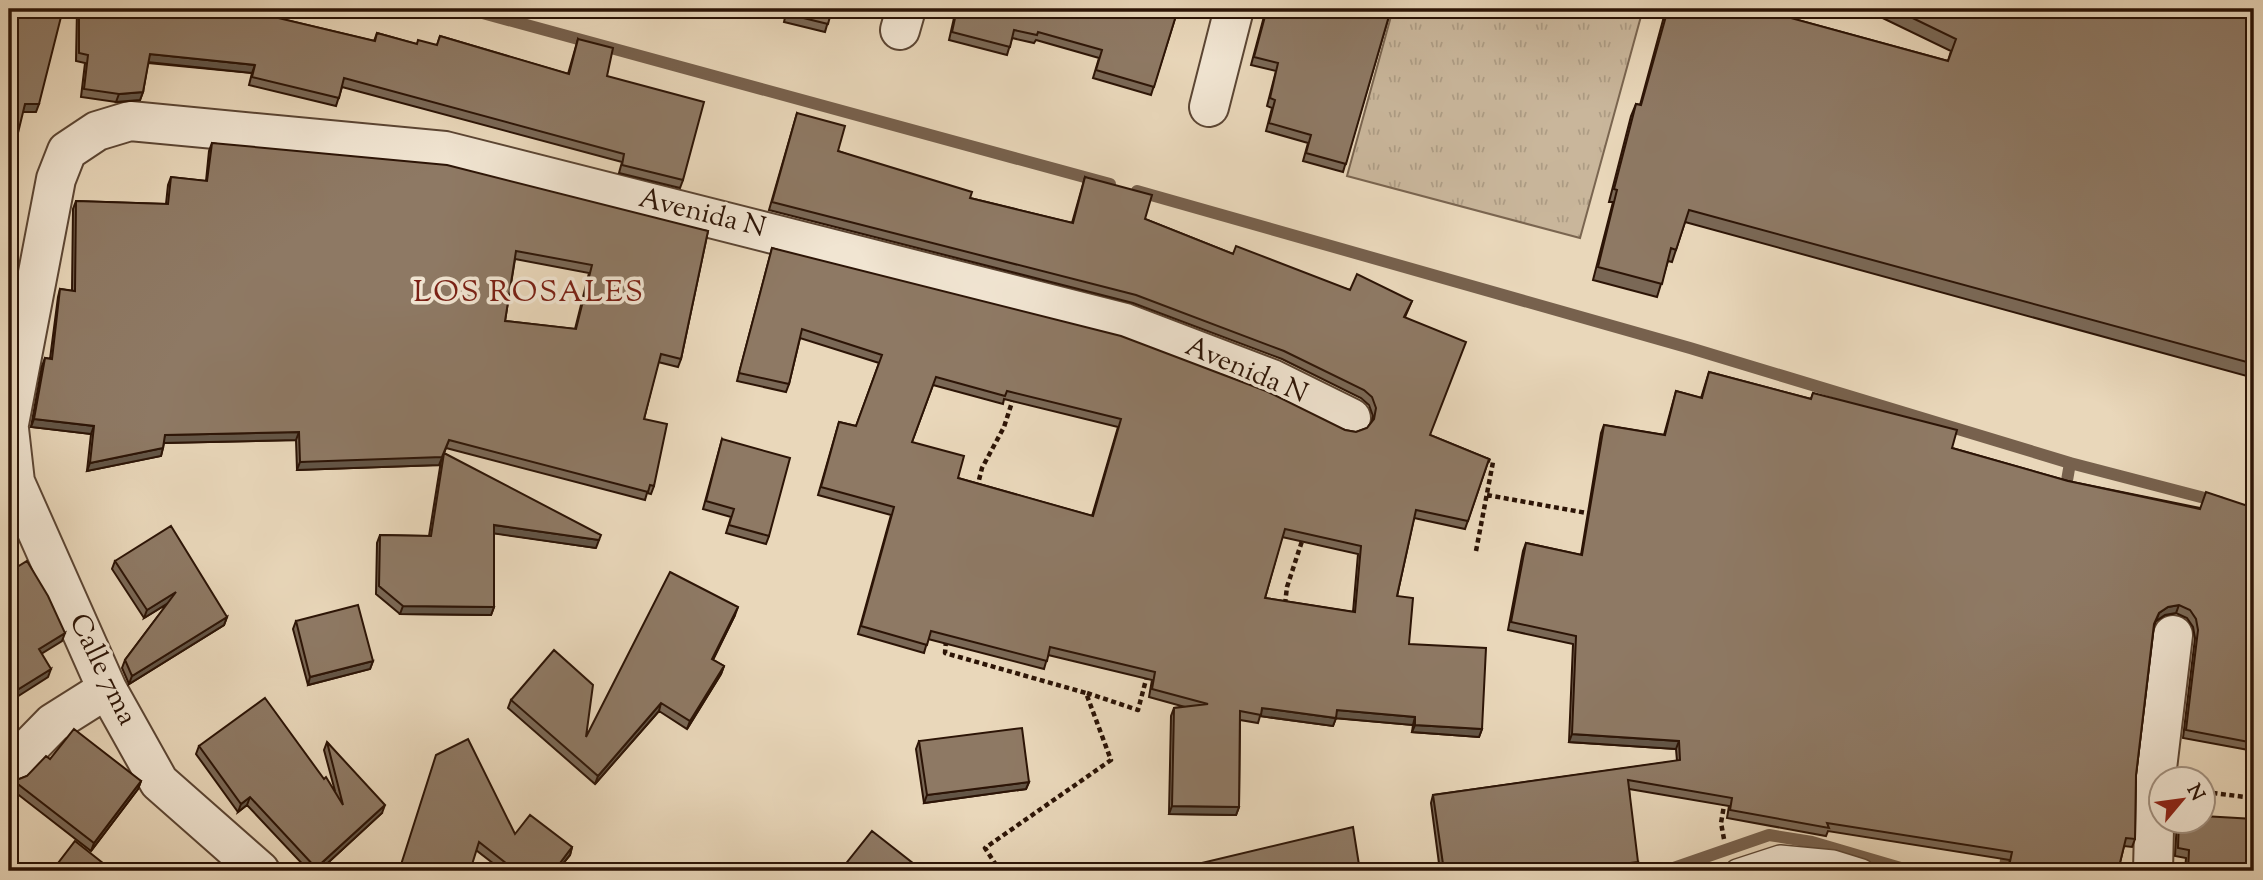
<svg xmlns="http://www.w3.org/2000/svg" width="2263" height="880" font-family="'Sorts Mill Goudy',serif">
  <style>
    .grass { fill: url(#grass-tufts); stroke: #7a6550; stroke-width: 2 }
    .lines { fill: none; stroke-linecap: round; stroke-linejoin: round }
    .stream { stroke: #77614d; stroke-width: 12 }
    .service-casing { stroke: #5b4533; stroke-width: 26 }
    .minor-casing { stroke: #5b4533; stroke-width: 42 }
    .path { stroke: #2c1406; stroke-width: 4.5; stroke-dasharray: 5 3.5; stroke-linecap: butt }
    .service { stroke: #f1e5d2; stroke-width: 23 }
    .minor { stroke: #f1e5d2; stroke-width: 38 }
    .wall { fill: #7a6856; stroke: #2c1406; stroke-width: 2; fill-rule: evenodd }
    .shaded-wall { fill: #635546; stroke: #2c1406; stroke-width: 2 }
    .building { fill: #8e7964; stroke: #2c1406; stroke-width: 2; fill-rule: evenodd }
    .labels { text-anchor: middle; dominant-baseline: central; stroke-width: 7; stroke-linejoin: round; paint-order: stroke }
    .street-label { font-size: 28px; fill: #2c1406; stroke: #f1e5d2 }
    .neighbourhood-label { font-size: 30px; letter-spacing: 2px; fill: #7a1f14; stroke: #f1e5d2 }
  </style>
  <defs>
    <pattern id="grass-tufts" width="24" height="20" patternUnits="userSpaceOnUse" patternTransform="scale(1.75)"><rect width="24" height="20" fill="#c9b69b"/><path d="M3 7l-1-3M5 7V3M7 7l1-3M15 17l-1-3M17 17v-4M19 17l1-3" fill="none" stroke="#ad9c84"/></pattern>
  </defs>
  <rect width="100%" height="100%" fill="#e9d7ba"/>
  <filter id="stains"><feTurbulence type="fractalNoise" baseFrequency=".00286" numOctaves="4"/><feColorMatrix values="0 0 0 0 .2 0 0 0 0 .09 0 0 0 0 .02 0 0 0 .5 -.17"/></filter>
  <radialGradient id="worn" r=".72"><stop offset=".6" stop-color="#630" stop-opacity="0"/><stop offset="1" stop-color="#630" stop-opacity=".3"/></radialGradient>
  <path class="grass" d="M1393 9H1643L1580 238 1347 176Z"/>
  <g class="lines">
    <path class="stream" d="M468 9 1110 184
      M1137 191 1690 348 2070 463 2220 502
      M2064 498 2070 463
      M1665 871 1769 835 1812 842 1911 871
      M2004 871 2009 844"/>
    <g class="service-casing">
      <path id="service" d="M1737 871 1780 857 1833 862 1862 871"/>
    </g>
    <g class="minor-casing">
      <path id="minor" d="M900 30 906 9
        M1209 107 1234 9
        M9 424 56 179 67 151 97 131 130 121 445 151 1125 323 1272 379 1351 418
        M9 429 15 482 107 689 159 782 260 871
        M9 768 53 723 107 689
        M2153 871 2155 785 2173 635"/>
    </g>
    <path class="path" d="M977 488 982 468 1004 427 1014 396
      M1487 495 1592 514
      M1476 551 1493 462 1485 459
      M1285 604 1287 587 1303 538
      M946 641 945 653 1086 693 1111 760 985 848 1000 871
      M1087 693 1138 710 1147 676
      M2204 792 2254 798
      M1724 839 1721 823 1725 800"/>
    <use href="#service" class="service"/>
    <use href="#minor" class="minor"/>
  </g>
  <path class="wall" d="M77 9H240L374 41 377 33 416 44 437 45 440 36 568 74 578 39 607 76 683 180 680 188 619 173 622 162 342 87 336 106 249 85 252 73 148 63 143 92 140 100 116 102 81 97 85 63 76 61Z
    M787 9H856L853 17 831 11 825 32 784 22Z
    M956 9H1178L1151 95 1093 78 1099 58 1036 40 1034 43 1012 38 1007 55 949 40Z
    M1266 9H1391L1343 172 1303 161 1308 143 1266 131 1272 108 1267 106 1276 71 1251 65Z
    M1666 9H1758L1948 61 1951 51 1864 9H2254V378L1685 222 1672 262 1668 261 1657 297 1593 280 1613 202H1609L1631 116 1636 104 1640 105Z
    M797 113 838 151 970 198 1072 223 1085 177 1145 219 1233 254 1350 290 1412 301 1405 317 1430 435 1489 459 1465 529 1414 518 1397 596 1409 644 1482 729 1479 737 1412 732 1413 725 1336 718 1333 726 1260 716 1258 723 1240 720 1239 807 1236 815 1169 814 1171 716 1174 708 1185 707 1149 697 1152 680 1048 655 1044 669 928 639 924 653 858 634 891 515 818 495 839 422 856 426 879 363 800 338 789 384 786 392 737 381 772 248 1345 430 1356 432 1367 428 1372 421 1373 416 1369 405 1361 398 1282 359 1133 303 769 210ZM933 385 1003 404 1004 399 1118 427 1092 516 958 478 912 442ZM1282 537 1358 554 1353 612 1265 598Z
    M212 143 708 231 681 359 678 367 658 362 644 419 654 486 651 494 647 493 645 500 446 448 439 465 297 470 296 440 164 443 161 456 87 471 91 434 31 427 42 366 45 358 50 359 58 297 60 289 72 291 73 209 76 201 166 204 168 185 171 177 206 181 209 151ZM515 259 589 273 575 329 505 321Z
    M1709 372 1811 399 1813 393 1952 448 2068 481 2200 508H2254V751L2183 738 2195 638 2193 627 2187 618 2176 613 2165 615 2156 621 2154 626 2136 775 2135 839 2132 847 2124 846 2118 871H2007L2010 860 1828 831 1826 836 1727 818 1729 806 1629 789 1635 870 1440 871 1431 803 1433 795 1677 761 1676 749 1569 742 1573 644 1508 630 1523 551 1526 543 1581 555 1601 433 1604 425 1664 435 1676 391 1701 398Z
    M722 439 769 536 766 544 726 533 731 517 703 509Z
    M444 453 596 548 494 533V607L491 615 400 614 376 594 377 543 380 535 429 536 441 461Z
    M115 561 227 617 224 625 129 684 122 668 125 660 167 604 144 618 112 569Z
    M735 615 713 660 724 666 721 674 687 729 659 711 595 784 508 708 511 700 586 737Z
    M296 621 373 661 370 669 308 685 293 629Z
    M919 741 1029 782 1026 789 924 803 916 749Z
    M327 742 382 813 319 871H309L247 805 238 812 196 754 199 746 324 779 335 791 324 750Z
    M436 755 515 834 572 847 570 855 557 871H503L476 850Z
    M50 759 141 781 138 789 91 851 11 789 14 781 27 776Z
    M2177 821H2203L2254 871H2185L2186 858 2175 856Z"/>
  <path class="shaded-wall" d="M150 54 255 65 252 73 147 62Z
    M143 92 140 100 116 102 119 94Z
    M25 104H39L36 112H22Z
    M34 419 94 426 91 434 31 427Z
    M299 432 296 440 162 443 165 435Z
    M449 440 439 465 297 470 300 462Z
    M163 448 161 456 87 471 90 463Z
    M494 525 599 540 596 548 491 533Z
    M176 592 173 600 144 618 147 610Z
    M2179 605 2176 613 2165 615 2156 621 2159 613 2168 607Z
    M403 606 494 607 491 615 400 614Z
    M738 607 735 615 709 667 712 659Z
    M227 617 224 625 129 684 132 676Z
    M65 633 62 641 36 657 39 649Z
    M373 661 370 669 308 685 310 677Z
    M724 666 721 674 687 729 690 721Z
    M51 669 48 677 9 702V695Z
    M661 703 659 711 595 784 598 776Z
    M1262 708 1336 718 1333 726 1260 716Z
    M1337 710 1415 717 1413 725 1334 718Z
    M1415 725 1482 729 1479 737 1412 732Z
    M1572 734 1679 741 1676 749 1569 742Z
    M141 781 138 789 91 851 94 843Z
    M1029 782 1026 789 924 803 927 795Z
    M250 797 247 805 238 812 241 804Z
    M385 805 382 813 319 871H315L316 868Z
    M1172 806 1239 807 1236 815 1169 814Z
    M572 847 570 855 557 871H554Z
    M1638 862 1635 870 1575 871 1576 870Z"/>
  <path class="building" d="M9 9H63L39 104H25L9 170Z
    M79 9H240L375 41 377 33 417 44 418 40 437 45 440 36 569 74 578 39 613 48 607 76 704 102 683 180 622 165 624 154 344 78 339 98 252 77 255 65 150 54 143 92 119 94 84 89 88 55 79 53Z
    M788 9H832L828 24 787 14Z
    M957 9H1178L1154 87 1096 70 1102 50 1038 32 1037 35 1014 30 1010 47 952 32Z
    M1267 9H1391L1346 164 1306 153 1311 135 1269 123 1275 100 1270 98 1278 63 1254 57Z
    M1668 9H1758L1948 61 1956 39 1894 9H2254V364L1689 210 1676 250 1671 248 1662 284 1598 267 1617 190 1614 189 1636 104 1641 105Z
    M797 113 845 126 838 151 972 192 970 198 1073 223 1085 177 1152 195 1145 219 1233 254 1236 246 1350 290 1357 274 1412 301 1404 317 1466 342 1430 435 1489 459 1468 521 1416 510 1397 596 1413 598 1409 644 1486 648 1482 729 1415 725V717L1337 710 1336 718 1262 708 1261 715 1240 711 1239 807 1172 806 1174 708 1208 704 1152 689 1155 672 1050 647 1047 661 931 631 927 645 861 626 894 507 821 487 839 422 856 426 882 355 802 329 789 384 739 373 772 248 1121 336 1266 391 1345 430 1356 432 1367 428 1374 419 1376 408 1372 397 1364 390 1284 351 1136 295 772 202ZM936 377 1005 396 1007 391 1121 419 1093 516 958 478 964 456 912 442ZM1285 529 1361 546 1355 612 1265 598Z
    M212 143 447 165 708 231 681 359 661 354 644 419 667 424 654 486 650 485 648 492 449 440 442 457 300 462 299 432 165 435 163 448 90 463 94 426 34 419 45 358 52 359 60 289 75 291 76 201 168 204 171 177 207 181ZM516 251 592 265 576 329 505 321Z
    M1709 372 1811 399 1813 393 1957 430 1952 448 2068 481 2200 509 2206 492 2254 508V743L2186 730 2198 630 2196 619 2190 610 2179 605 2168 607 2159 613 2154 624 2136 775 2135 839 2126 838 2118 871H2008L2012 852 1827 823 1829 828 1730 810 1732 798 1628 780 1638 862 1576 870V871H1444L1433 795 1680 760 1679 741 1572 734 1576 636 1511 622 1526 543 1582 555 1604 425 1665 435 1676 391 1702 398Z
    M722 439 790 458 769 536 729 525 734 509 706 501Z
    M444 453 601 535 599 540 494 525V607L403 606 379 586 380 535 431 536Z
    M171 526 227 617 132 676 125 660 176 592 147 610 115 561Z
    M27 561 48 596 65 633 39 649 51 669 9 695V572Z
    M670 572 738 607 712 659 724 666 690 721 661 703 598 776 511 700 554 650 593 685 586 737Z
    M358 605 373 661 310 677 296 621Z
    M265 698 324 779 326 777 343 805 327 742 385 805 316 868 250 797 241 804 199 746Z
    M1022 728 1029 782 927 795 919 741Z
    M74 729 141 781 94 843 14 781 27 776 46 756 50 759Z
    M468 739 515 834 530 815 572 847 554 871H516L479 842 470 871H399L436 755Z
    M2203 816 2254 819V871H2188L2189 850 2178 848 2179 821H2203Z
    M1353 827 1360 871H1190L1189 866Z
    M872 831 914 864 908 871H840Z
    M75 841 113 871H52Z"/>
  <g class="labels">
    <g class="street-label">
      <text transform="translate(702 214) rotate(14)">Avenida N</text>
      <text transform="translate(1246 371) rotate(23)">Avenida N</text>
      <text transform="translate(102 670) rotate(64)">Calle 7ma</text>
    </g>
    <g class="neighbourhood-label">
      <text x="529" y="293">LOS ROSALES</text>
    </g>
  </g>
  <rect width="2263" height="880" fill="none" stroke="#e9d7ba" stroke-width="35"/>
  <rect x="10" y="10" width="2242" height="859" fill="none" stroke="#2c1406" stroke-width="3.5"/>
  <rect x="18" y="18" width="2228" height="845" fill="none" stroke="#2c1406" stroke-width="2"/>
  <g transform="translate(2182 800) rotate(61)"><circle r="33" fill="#f1e5d2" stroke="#a29180" stroke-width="2"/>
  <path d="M0-5L12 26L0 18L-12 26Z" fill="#8f2418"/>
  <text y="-10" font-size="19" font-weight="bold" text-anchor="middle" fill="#2c1406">N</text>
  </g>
  <rect width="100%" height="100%" filter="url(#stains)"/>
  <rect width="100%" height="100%" fill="url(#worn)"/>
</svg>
